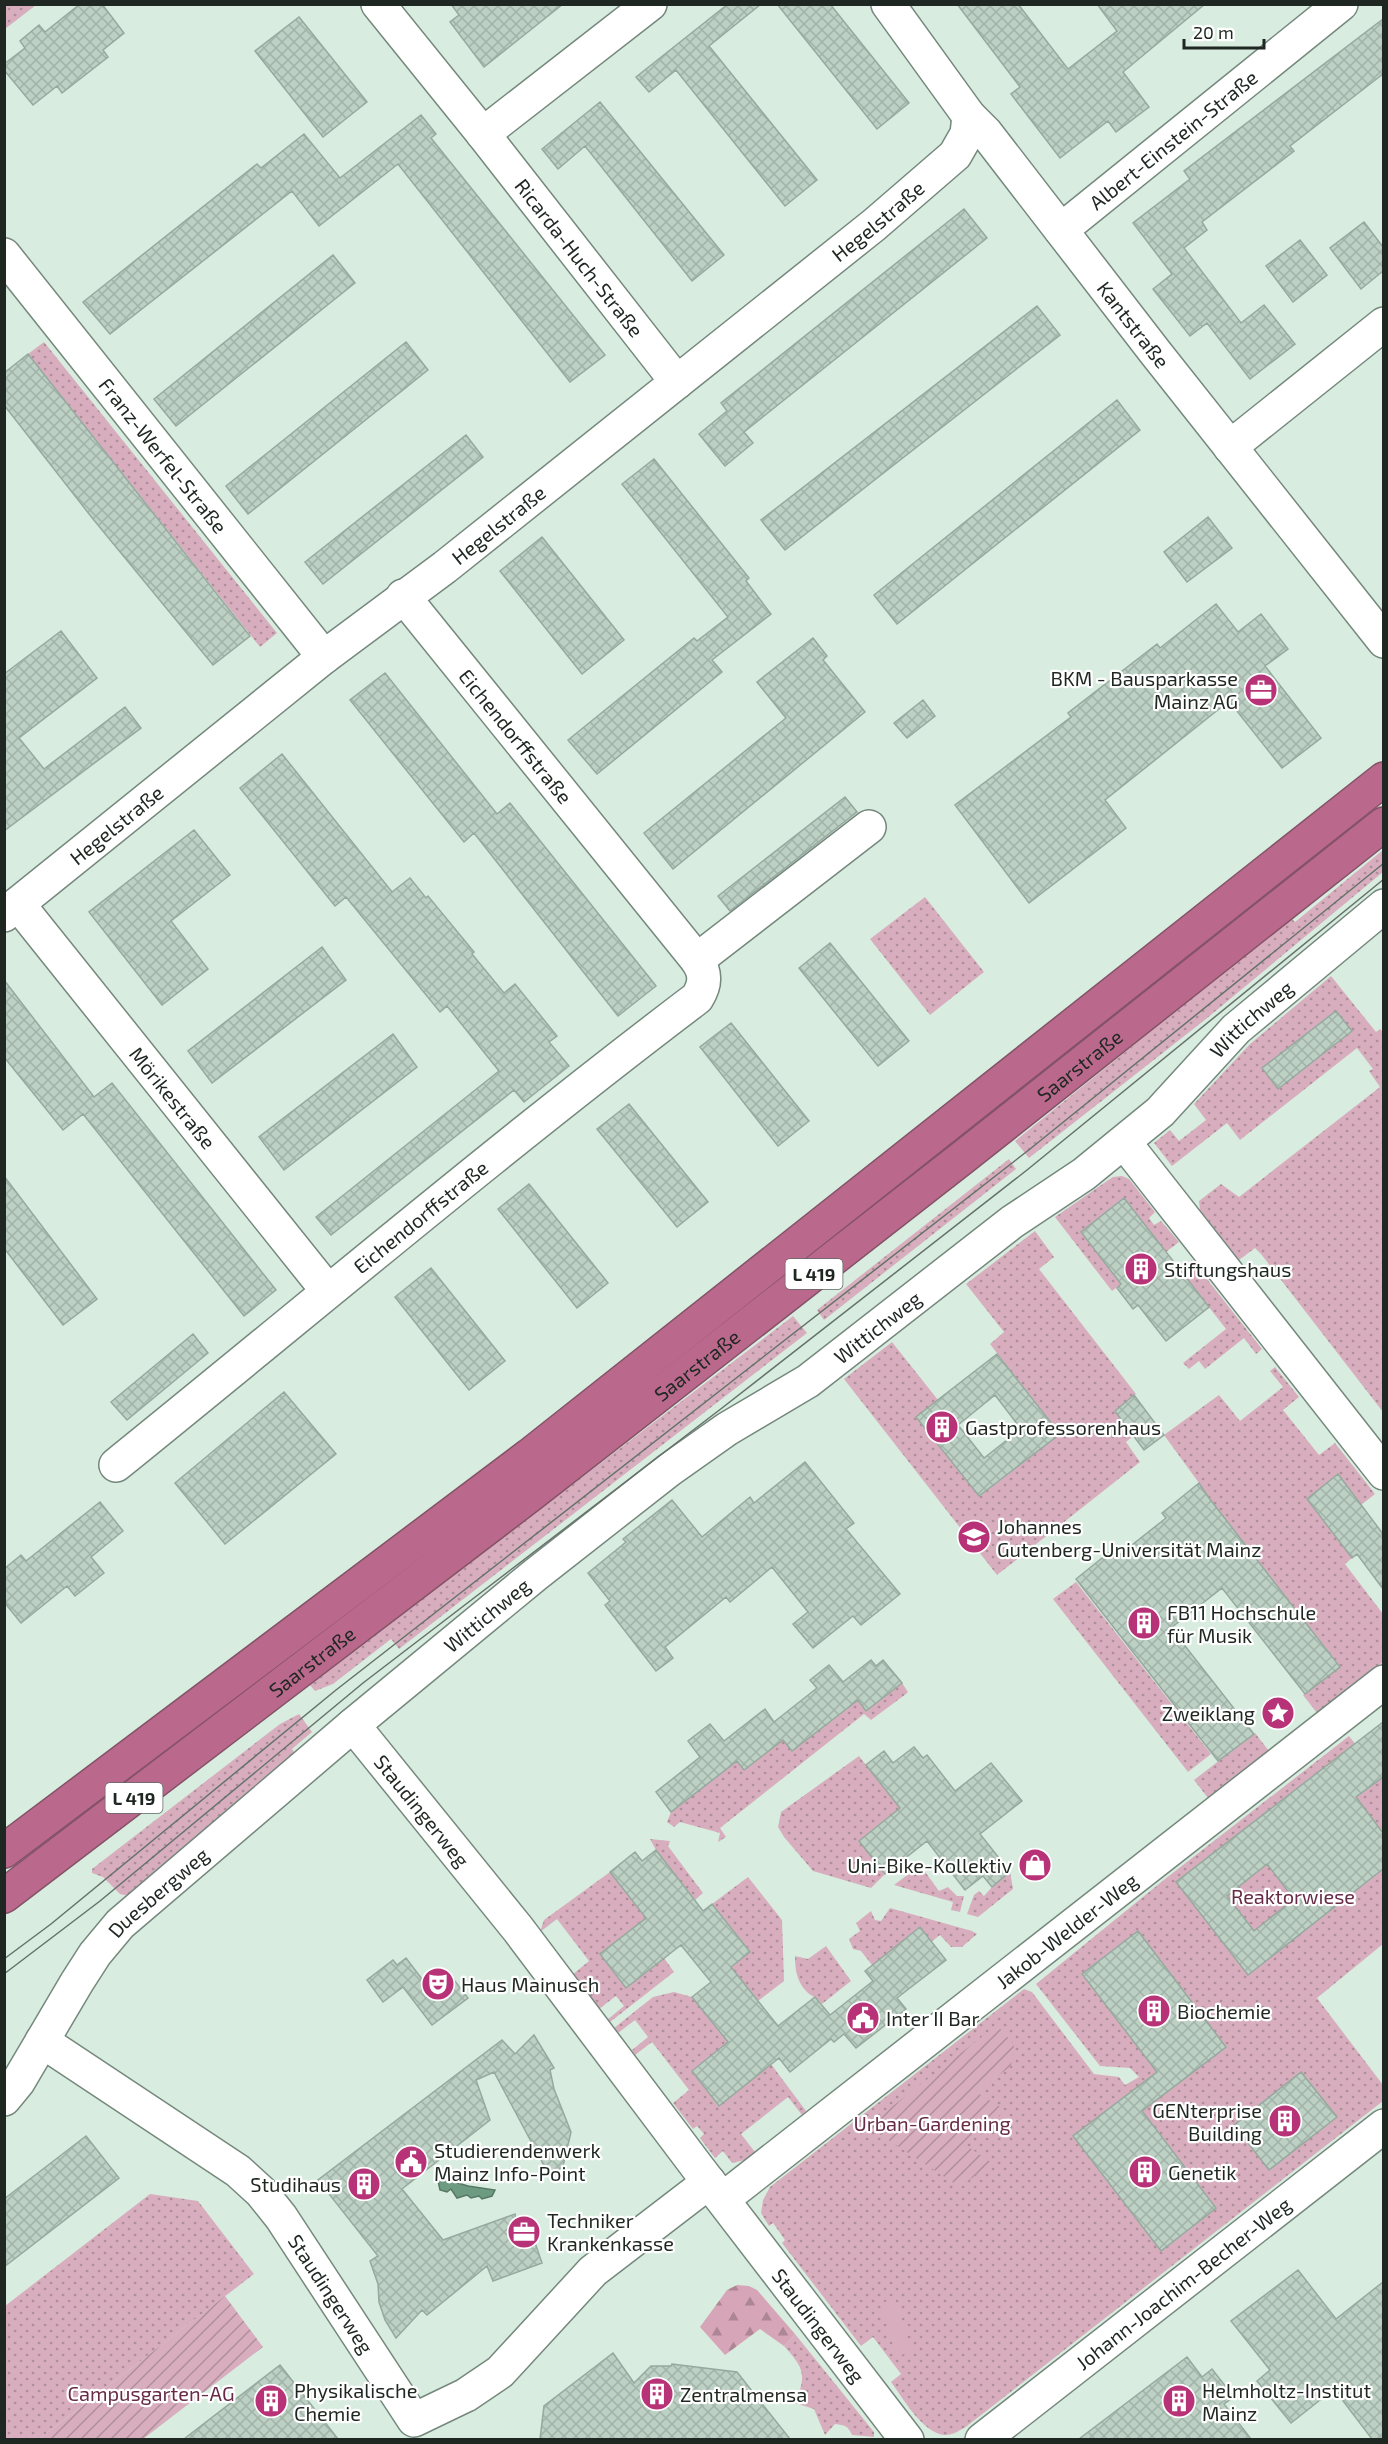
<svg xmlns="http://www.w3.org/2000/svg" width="1388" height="2444" font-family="'Exo 2',sans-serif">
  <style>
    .grass { fill: url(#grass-dots) }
    .forest { fill: url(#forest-firs) }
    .garden { fill: url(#garden-furrows) }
    .pitch { fill: #d8aebe }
    .water { fill: #6d9b82; stroke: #567865; stroke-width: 1.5 }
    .building { fill: url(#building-cross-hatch); stroke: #96a99e; stroke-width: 1.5; fill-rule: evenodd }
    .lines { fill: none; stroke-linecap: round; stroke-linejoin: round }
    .minor-casing { stroke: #75887d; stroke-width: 36 }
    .highway-casing { stroke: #845267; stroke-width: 36 }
    .minor { stroke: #fff; stroke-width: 33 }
    .highway { stroke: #ba698c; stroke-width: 33 }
    .tram { stroke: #65726a; stroke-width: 1.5 }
    .labels { text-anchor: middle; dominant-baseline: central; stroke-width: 4.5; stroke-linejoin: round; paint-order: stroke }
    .shield { fill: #fff; stroke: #626864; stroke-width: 1.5 }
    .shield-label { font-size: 18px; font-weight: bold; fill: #1f2722 }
    .street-label { font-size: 20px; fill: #1f2722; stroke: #fff }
    .poi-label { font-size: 20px; fill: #1f2722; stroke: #fff; text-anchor: start }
    .park-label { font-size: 20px; fill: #672b47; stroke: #fff }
  </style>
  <defs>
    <pattern id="grass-dots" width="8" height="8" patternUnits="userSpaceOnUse" patternTransform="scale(1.5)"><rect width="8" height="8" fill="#d8aebe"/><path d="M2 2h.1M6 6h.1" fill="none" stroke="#af8e9a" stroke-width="1.8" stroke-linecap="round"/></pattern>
    <pattern id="forest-firs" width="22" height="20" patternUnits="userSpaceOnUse" patternTransform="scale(1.5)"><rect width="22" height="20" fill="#d6a5b8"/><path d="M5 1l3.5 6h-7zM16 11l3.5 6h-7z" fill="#ad8695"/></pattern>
    <pattern id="garden-furrows" width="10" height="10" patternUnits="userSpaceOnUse" patternTransform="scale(1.5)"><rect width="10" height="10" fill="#d8aebe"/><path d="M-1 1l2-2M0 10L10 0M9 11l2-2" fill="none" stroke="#af8e9a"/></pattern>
    <pattern id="building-cross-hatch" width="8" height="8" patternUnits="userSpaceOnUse" patternTransform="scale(1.5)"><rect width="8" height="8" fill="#bcd0c4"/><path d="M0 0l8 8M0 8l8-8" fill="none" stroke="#a1b3a8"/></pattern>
  </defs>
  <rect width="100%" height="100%" fill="#d8ede0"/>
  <path class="grass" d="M5 4H36V5L5 29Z
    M44 342 277 633 260 647 28 354Z
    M1383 850V872L1206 1019 1029 1158 1015 1141 1291 918 1295 922Z
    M925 897 984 972 930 1015 870 939Z
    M1331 976 1376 1032 1380 1029 1384 1033 1383 1412 1261 1254 1255 1248 1239 1260 1200 1210 1199 1201 1221 1184 1239 1197 1380 1087 1369 1071 1373 1069 1357 1048 1240 1140 1227 1123 1172 1166 1154 1143 1170 1130 1179 1141 1206 1120 1194 1104 1250 1044Z
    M1009 1159 1016 1169 824 1320 817 1310Z
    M1122 1176 1129 1179 1155 1212 1149 1218 1154 1225 1161 1221 1179 1242 1166 1252 1124 1199 1081 1232 1121 1284 1112 1291 1055 1217 1107 1181 1113 1177Z
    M1035 1231 1054 1257 1039 1269 1136 1394 1115 1411 1133 1436 1126 1442 1140 1462 997 1575 844 1379 892 1342 938 1400 916 1417 980 1496 1059 1434 990 1344 1004 1332 966 1284Z
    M1192 1260 1262 1349 1256 1354 1244 1338 1205 1369 1199 1361 1189 1369 1183 1363 1226 1329 1180 1270Z
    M793 1316 807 1333 399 1649 391 1639 333 1684 315 1691 310 1685Z
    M1275 1367 1299 1397 1283 1410 1319 1455 1335 1443 1375 1494 1361 1505 1338 1474 1307 1499 1352 1558 1345 1564 1383 1614V1662L1317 1713 1303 1695 1340 1664 1339 1665 1199 1486V1483L1164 1435 1219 1395 1240 1421 1283 1387 1270 1371Z
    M1076 1582 1211 1754 1188 1772 1053 1599Z
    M902 1683 908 1692 906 1694 871 1720 864 1714 720 1828 726 1837 718 1842 720 1833 680 1822 674 1827 667 1822 671 1812 734 1757 744 1770 783 1740 792 1751 848 1708 854 1695 867 1710Z
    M299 1714 312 1732 292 1749 296 1755 129 1896 120 1894 103 1877 92 1873V1869L280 1724Z
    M1255 1733 1269 1751 1208 1798 1194 1780Z
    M1349 1736 1381 1777H1383V1944L1317 1998 1383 2085V2101L967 2426C961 2430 953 2435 945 2435 923 2434 903 2398 891 2382L901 2374 873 2337 861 2346 782 2243 785 2240 773 2223 769 2226 761 2213 763 2200 770 2187 1024 1989 1032 1992 1094 2074 1119 2077 1125 2085 1139 2077 1130 2068 1100 2066 1036 1984 1165 1879Z
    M859 1756 900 1808 859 1841 885 1874 871 1888 813 1871 784 1837 778 1827 781 1812Z
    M650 1839 670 1841 668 1846 703 1893 695 1900 656 1850Z
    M918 1867 923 1869 939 1891 948 1887 957 1896H964L960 1912 951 1910 953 1902 894 1885Z
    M610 1872 646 1918 600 1954 626 1988 664 1958 674 1972 610 2022 607 2020 624 2006 616 1996 599 2009 572 1975 589 1961 557 1919 540 1932 544 1920Z
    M1010 1872 1013 1889 978 1917 967 1914 974 1895 979 1891 984 1896 992 1887Z
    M748 1877 782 1920 784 1981 758 2001 731 1967 750 1951 712 1904Z
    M890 1908 972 1931 977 1934 962 1947H951L940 1935 931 1942 872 1965 861 1951 853 1949 849 1939 860 1931 856 1923 871 1911 875 1920 881 1921Z
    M826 1946 851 1981 822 2004C816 1996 813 1998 807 1992 797 1982 795 1970 795 1956L808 1959Z
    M674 1992 692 1997 728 2042 692 2071 718 2106 771 2064 806 2111 802 2115 788 2097 741 2134 755 2152 745 2160 732 2163 723 2151 715 2158 700 2138 704 2134 697 2126 693 2129 673 2103 689 2090 652 2042 635 2055 632 2050 648 2037 635 2020 618 2033 614 2028 653 1997Z
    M150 2194 198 2201 254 2274 39 2439 5 2440V2306Z
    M795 2334 874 2432V2437L852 2435C848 2426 845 2425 835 2424L825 2435 814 2409 795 2403C807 2375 804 2368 784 2346Z"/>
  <path class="forest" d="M737 2285 749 2286 757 2290 795 2334 784 2346 760 2329 725 2355 700 2327 727 2290Z"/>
  <path class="garden" d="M997 2025 1014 2045 1011 2066 976 2092 1002 2108 1001 2114 964 2144 992 2163 960 2187 867 2126Z
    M225 2296 263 2347 143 2439H39Z"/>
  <path class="pitch" d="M895 2298 912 2352 897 2356 880 2304Z"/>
  <path class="water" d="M439 2172 451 2181 468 2186 495 2190 492 2196 482 2199 479 2196 471 2198 467 2195 457 2198 451 2189 447 2192 440 2190 437 2176Z"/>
  <path class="building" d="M80 4H102L124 33 103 50 108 57 62 93 57 86 33 105 4 70V64L25 48 20 41 39 25 45 32Z
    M451 4H563L484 67 450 22 459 15Z
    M728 4H761L709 46 817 180 785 206 676 70 649 92 636 77Z
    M777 4H830L909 103 877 129Z
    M957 4H1018L1068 69 1117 31 1097 4H1205L1123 72 1149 107 1116 132 1108 121 1060 158 1011 94 1020 87Z
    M299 17 367 102 323 137 255 51Z
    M1383 19V74L1290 146 1294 151 1202 222 1207 230 1184 248 1241 323 1264 305 1295 344 1250 379 1207 323 1190 336 1153 289 1172 274 1133 223 1190 179 1184 171Z
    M600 102 724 255 692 281 585 146 558 169 542 149Z
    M421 115 436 134 431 138 605 355 570 382 398 164 319 226 292 191 110 334 83 302 257 164 261 168 304 134 340 178Z
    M964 209 987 238 744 432 753 443 725 466 699 434 727 411 721 403Z
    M1364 222 1383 247V271L1361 289 1330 248Z
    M1300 240 1327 275 1293 302 1266 266Z
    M333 255 355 283 176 426 154 399Z
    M1037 306 1060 335 785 550 761 520Z
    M406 342 428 370 248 514 226 486Z
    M28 354 250 636 213 665 93 519 4 405V373Z
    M1117 400 1140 430 897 624 874 595Z
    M466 435 483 457 323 584 305 562Z
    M654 459 749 578 746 581 771 614 712 660 722 672 597 774 568 740 694 638 697 641 728 617 622 484Z
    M1208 517 1232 548 1187 582 1164 552Z
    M542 537 624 640 582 674 500 571Z
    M1216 604 1238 632 1261 614 1288 649 1265 666 1321 738 1282 768 1229 701 1105 800 1126 828 1029 903 955 805 1071 717 1068 713 1157 644 1160 648Z
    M61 631 97 678 19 738 44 769 125 707 141 728 4 831V674Z
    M813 638 827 656 823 660 865 712 673 869 644 833 786 718 757 682Z
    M385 673 497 814 510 803 656 986 618 1016 474 833 464 842 350 700Z
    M923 700 935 716 907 738 894 723Z
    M282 754 392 892 410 878 426 898 428 896 474 952 472 954 504 993 515 984 557 1036 549 1042 569 1066 524 1102 514 1090 331 1235 316 1217 499 1071 447 1006 440 1012 346 897 335 906 240 788Z
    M845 797 857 812 730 911 718 896Z
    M194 830 230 875 171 921 208 969 162 1005 89 912Z
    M830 943 909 1041 878 1066 799 968Z
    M322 947 346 980 212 1083 188 1051Z
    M4 980 94 1097 112 1083 276 1290 244 1316 83 1114 63 1130 4 1057Z
    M1336 1011 1352 1031 1278 1089 1262 1068Z
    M731 1023 809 1121 778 1146 700 1047Z
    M393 1034 417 1067 284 1170 259 1137Z
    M629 1104 708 1202 677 1227 597 1129Z
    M4 1176 97 1299 63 1325 4 1248Z
    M529 1184 608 1283 577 1308 498 1209Z
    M1124 1198 1209 1307 1166 1341 1138 1305 1133 1309 1117 1288 1121 1284 1081 1232Z
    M431 1268 505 1361 469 1390 395 1297Z
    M193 1334 208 1353 127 1420 111 1402Z
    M997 1354 1060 1434 979 1496 916 1417ZM995 1395 1021 1429 984 1458 958 1425Z
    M284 1392 336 1454 225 1544 175 1483Z
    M1134 1395 1164 1435 1144 1450 1115 1411Z
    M805 1462 854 1523 846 1529 900 1594 861 1625 853 1616 813 1648 793 1624 808 1612 772 1567 730 1602 726 1597 665 1647 673 1658 656 1671 605 1605 610 1601 588 1573 626 1542 623 1539 672 1500 702 1537 750 1497 754 1503Z
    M1338 1474 1383 1534V1589L1357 1554 1352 1558 1307 1499Z
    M1199 1483 1209 1498 1340 1667 1305 1694 1222 1588 1171 1628 1254 1734 1218 1761 1076 1579 1112 1550 1118 1556 1166 1518 1162 1513Z
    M100 1502 123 1531 91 1557 104 1573 75 1596 67 1586 21 1623 4 1602V1569L21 1555 26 1561Z
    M871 1660 876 1666 883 1660 902 1683 866 1711 858 1700 792 1751 783 1740 744 1770 737 1761 671 1812 656 1792 700 1757 688 1741 710 1724 724 1741 765 1709 774 1722 817 1688 810 1680 829 1665 843 1682Z
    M1383 1722V1777L1356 1797 1383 1833V1869L1248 1975 1176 1882ZM1267 1864 1294 1899 1254 1931 1227 1896Z
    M914 1747 923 1758 927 1755 955 1791 991 1763 1022 1801 980 1834 1010 1872 992 1887 983 1876 965 1890 927 1841 885 1874 859 1841 900 1808 866 1765 884 1751 893 1763Z
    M656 1850 703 1911 712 1904 750 1952 731 1967 778 2026 815 1997 830 2015 873 1981 865 1971 920 1927 946 1960 897 1998 906 2009 856 2048 844 2034 834 2042 831 2039 790 2072 779 2058 719 2106 692 2071 728 2042 692 1997 711 1982 681 1945 626 1988 600 1954 646 1918 610 1872 635 1852 642 1861Z
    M1138 1931 1226 2047 1142 2111 1216 2208 1161 2251 1073 2136 1157 2072 1082 1974Z
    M406 1958 428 1987 448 1972 468 1998 432 2025 403 1987 383 2002 367 1980 393 1960 397 1965Z
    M534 2035 554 2068 550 2070 554 2089 571 2132 563 2166 550 2177 494 2072 476 2080 490 2120 402 2189 443 2240 515 2214 517 2225 527 2219 542 2263 493 2281 487 2266 427 2315 422 2310 396 2338 385 2320 379 2302 378 2284 370 2261 378 2256 318 2180 502 2040 515 2054Z
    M1301 2072 1337 2117 1269 2170 1234 2125Z
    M86 2136 119 2178 4 2267V2199Z
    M1298 2270 1336 2319 1383 2282V2439H1372L1334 2389 1291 2423 1257 2381 1270 2370 1231 2321Z
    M613 2353 634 2383 651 2366H671L672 2364 737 2372 790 2439H540L544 2406Z
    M1187 2357 1202 2377 1212 2369 1234 2397 1224 2404 1251 2439H1079Z
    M280 2365 338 2439H184Z"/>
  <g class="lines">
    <g class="minor-casing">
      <g id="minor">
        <path id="s1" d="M378 4 483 134 677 382"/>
        <path id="s2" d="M888 4 969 116 986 133 1155 352 1384 641"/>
        <path d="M483 134 650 4"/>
        <path id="s3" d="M1061 230 1341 4"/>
        <path id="s4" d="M4 255 324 657"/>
        <path d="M1230 447 1384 324"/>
        <path id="s5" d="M18 904 327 1290"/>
        <path id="s6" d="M4 915 324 657 445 567 874 225 955 155 967 134 969 116"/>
        <path d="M697 960 869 827"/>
        <path d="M1124 1142 1384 1473"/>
        <path id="s7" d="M116 1465C309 1309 499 1148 697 998 706 984 706 973 697 960L403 596"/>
        <path id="s8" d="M353 1725 518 1929 698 2168 907 2440"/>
        <path id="s9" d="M42 2041 238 2171 261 2192 281 2217 414 2420 466 2395 500 2372 593 2271 709 2182"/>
        <path id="s10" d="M4 2099 18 2082 77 1982 95 1954 120 1924 353 1725 535 1575 669 1470 727 1429 808 1381 1012 1222 1084 1174 1160 1112 1236 1029 1384 906"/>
        <path id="s11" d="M723 2199 1384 1682"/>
        <path id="s12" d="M982 2440 1384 2126"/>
      </g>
    </g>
    <g class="highway-casing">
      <g id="highway">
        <path d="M4 1851 530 1455 1384 779"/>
        <path id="s13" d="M4 1896 534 1492 962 1158 1384 824"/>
      </g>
    </g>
    <use href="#minor" class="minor"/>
    <use href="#highway" class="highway"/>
    <path class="tram" d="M4 1959 51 1924 336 1690 1030 1149 1384 863
      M4 1974 100 1901 363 1683 722 1408 1027 1170 1384 879"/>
  </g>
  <defs>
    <g id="office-disc" transform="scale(1.725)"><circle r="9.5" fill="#b73276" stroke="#fff"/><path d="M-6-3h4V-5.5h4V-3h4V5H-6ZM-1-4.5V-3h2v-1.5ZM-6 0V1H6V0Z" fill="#fff"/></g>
    <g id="building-disc" transform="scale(1.725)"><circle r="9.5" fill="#b73276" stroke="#fff"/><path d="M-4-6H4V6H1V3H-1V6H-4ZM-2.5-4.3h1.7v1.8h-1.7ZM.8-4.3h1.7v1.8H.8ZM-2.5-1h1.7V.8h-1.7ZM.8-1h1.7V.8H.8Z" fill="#fff"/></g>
    <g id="university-disc" transform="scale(1.725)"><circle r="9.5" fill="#b73276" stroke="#fff"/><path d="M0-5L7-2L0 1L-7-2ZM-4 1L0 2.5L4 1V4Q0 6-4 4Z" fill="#fff"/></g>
    <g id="sight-disc" transform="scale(1.725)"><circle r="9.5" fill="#b73276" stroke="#fff"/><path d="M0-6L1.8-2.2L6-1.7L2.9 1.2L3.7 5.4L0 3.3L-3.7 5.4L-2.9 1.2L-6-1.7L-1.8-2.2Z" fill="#fff"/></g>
    <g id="shop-disc" transform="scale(1.725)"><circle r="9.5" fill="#b73276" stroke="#fff"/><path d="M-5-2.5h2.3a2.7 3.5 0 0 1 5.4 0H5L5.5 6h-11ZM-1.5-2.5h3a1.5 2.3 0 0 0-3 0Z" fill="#fff"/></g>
    <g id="theatre-disc" transform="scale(1.725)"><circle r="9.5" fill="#b73276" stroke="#fff"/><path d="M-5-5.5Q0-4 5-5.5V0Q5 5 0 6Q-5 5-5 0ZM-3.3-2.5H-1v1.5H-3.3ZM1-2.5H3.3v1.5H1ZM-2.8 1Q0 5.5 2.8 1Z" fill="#fff"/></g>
    <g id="civic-disc" transform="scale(1.725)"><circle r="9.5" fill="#b73276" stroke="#fff"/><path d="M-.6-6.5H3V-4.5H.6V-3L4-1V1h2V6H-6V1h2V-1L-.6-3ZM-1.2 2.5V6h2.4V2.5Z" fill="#fff"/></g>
  </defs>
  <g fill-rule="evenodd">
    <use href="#office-disc" x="1261" y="690"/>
    <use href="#building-disc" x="1141" y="1269"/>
    <use href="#building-disc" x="942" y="1427"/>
    <use href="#university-disc" x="974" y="1537"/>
    <use href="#building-disc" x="1144" y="1623"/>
    <use href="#sight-disc" x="1278" y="1713"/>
    <use href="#shop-disc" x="1035" y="1865"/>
    <use href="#theatre-disc" x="438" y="1984"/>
    <use href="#building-disc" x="1154" y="2011"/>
    <use href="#civic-disc" x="863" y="2018"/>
    <use href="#building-disc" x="1285" y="2121"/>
    <use href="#civic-disc" x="411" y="2162"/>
    <use href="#building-disc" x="1145" y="2172"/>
    <use href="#building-disc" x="364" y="2184"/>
    <use href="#office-disc" x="524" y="2232"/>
    <use href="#building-disc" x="657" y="2394"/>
    <use href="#building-disc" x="271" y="2401"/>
    <use href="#building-disc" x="1179" y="2401"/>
  </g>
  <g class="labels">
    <g class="shield">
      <rect x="785.5" y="1259" width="57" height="30" rx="4.5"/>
      <rect x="105.5" y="1783" width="57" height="30" rx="4.5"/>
    </g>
    <g class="shield-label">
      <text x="814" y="1274">L 419</text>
      <text x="134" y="1798">L 419</text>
    </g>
    <g class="street-label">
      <text stroke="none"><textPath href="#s3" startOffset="144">Albert-Einstein-Straße</textPath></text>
      <text stroke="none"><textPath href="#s6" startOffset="1116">Hegelstraße</textPath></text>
      <text stroke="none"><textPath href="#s1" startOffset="324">Ricarda-Huch-Straße</textPath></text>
      <text stroke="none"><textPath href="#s2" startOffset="404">Kantstraße</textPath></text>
      <text stroke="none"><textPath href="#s4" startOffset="256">Franz-Werfel-Straße</textPath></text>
      <text stroke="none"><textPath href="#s6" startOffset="630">Hegelstraße</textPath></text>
      <text transform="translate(516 736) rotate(51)">Eichendorffstraße</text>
      <text stroke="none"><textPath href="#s6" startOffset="144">Hegelstraße</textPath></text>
      <text stroke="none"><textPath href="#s10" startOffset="1662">Wittichweg</textPath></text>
      <text stroke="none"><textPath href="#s13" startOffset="1359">Saarstraße</textPath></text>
      <text stroke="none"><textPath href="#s5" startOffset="248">Mörikestraße</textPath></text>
      <text stroke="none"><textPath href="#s7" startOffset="393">Eichendorffstraße</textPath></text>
      <text stroke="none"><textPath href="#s10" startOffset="1176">Wittichweg</textPath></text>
      <text stroke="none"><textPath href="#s13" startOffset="873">Saarstraße</textPath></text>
      <text stroke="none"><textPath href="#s10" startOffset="690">Wittichweg</textPath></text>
      <text stroke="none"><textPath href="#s13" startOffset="387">Saarstraße</textPath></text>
      <text stroke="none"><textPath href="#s8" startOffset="110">Staudingerweg</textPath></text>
      <text stroke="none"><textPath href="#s10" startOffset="260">Duesbergweg</textPath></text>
      <text stroke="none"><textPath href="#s11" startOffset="436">Jakob-Welder-Weg</textPath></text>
      <text stroke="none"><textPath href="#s12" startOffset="255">Johann-Joachim-Becher-Weg</textPath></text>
      <text stroke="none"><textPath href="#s9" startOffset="390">Staudingerweg</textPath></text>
      <text stroke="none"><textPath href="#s8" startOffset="760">Staudingerweg</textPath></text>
    </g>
    <g class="poi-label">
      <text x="1238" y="678" text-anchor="end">BKM - Bausparkasse<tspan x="1238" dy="23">Mainz AG</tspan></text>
      <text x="1164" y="1269">Stiftungshaus</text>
      <text x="965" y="1427">Gastprofessorenhaus</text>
      <text x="997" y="1526">Johannes<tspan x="997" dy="23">Gutenberg-Universität Mainz</tspan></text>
      <text x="1167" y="1612">FB11 Hochschule<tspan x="1167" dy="23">für Musik</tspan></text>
      <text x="1255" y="1713" text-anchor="end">Zweiklang</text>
      <text x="1012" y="1865" text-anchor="end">Uni-Bike-Kollektiv</text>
      <text x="461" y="1984">Haus Mainusch</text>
      <text x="1177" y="2011">Biochemie</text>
      <text x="886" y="2018">Inter II Bar</text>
      <text x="1262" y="2110" text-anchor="end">GENterprise<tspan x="1262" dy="23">Building</tspan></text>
      <text x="434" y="2150">Studierendenwerk<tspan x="434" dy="23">Mainz Info-Point</tspan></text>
      <text x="1168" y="2172">Genetik</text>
      <text x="341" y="2184" text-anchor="end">Studihaus</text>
      <text x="547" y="2220">Techniker<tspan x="547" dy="23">Krankenkasse</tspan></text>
      <text x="294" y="2390">Physikalische<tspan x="294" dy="23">Chemie</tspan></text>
      <text x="1202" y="2390">Helmholtz-Institut<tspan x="1202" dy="23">Mainz</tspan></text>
      <text x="680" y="2394">Zentralmensa</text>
    </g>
    <g class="park-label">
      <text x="1293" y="1896">Reaktorwiese</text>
      <text x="932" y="2123">Urban-Gardening</text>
      <text x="151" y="2393">Campusgarten-AG</text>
    </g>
  </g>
  <rect width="1388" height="2444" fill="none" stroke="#1f2722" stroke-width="12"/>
  <path d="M1184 39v9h80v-9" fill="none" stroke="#1f2722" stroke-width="3"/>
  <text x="1193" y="39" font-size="18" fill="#1f2722" stroke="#ffffff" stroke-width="4.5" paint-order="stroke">20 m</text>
</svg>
